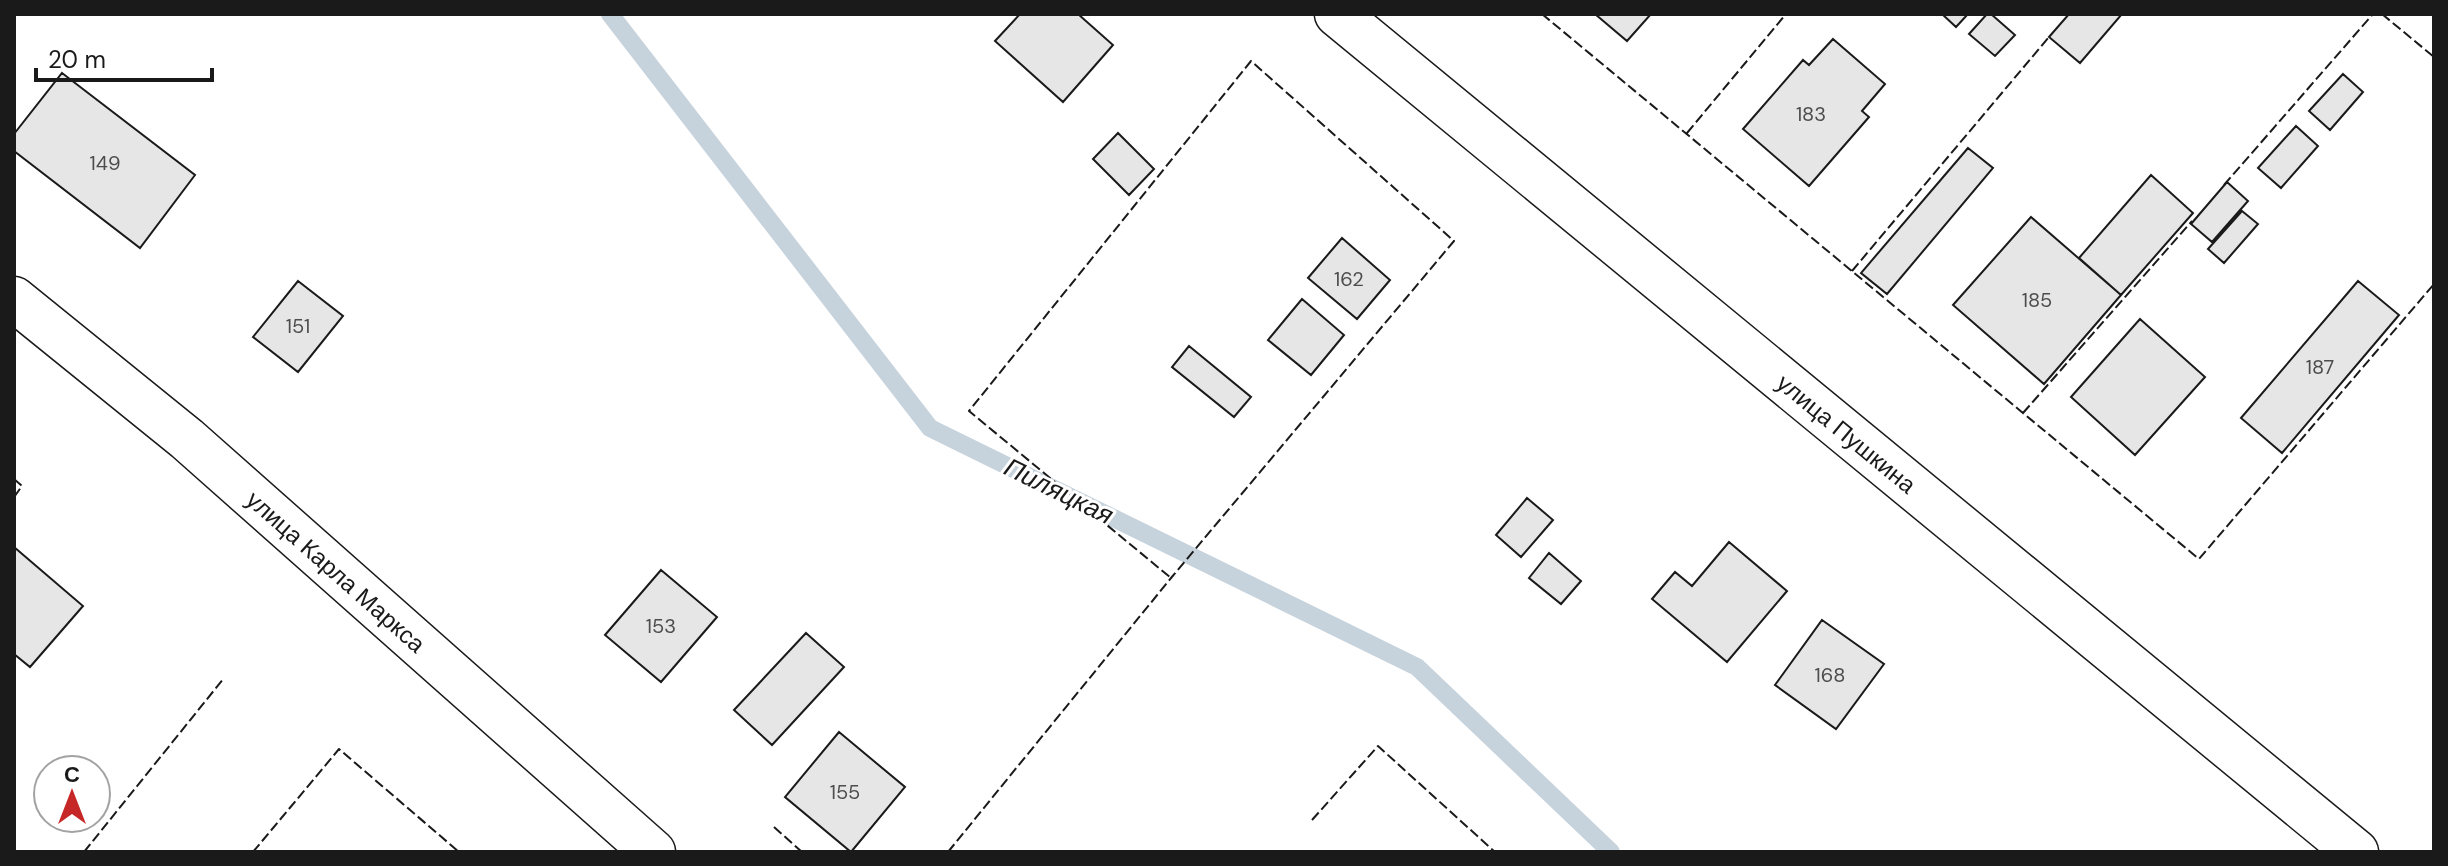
<svg xmlns="http://www.w3.org/2000/svg" width="2448" height="866" font-family="'DM Sans',sans-serif">
  <style>
    .lines { fill: none; stroke-linecap: round; stroke-linejoin: round }
    .stream { stroke: #c6d2dc; stroke-width: 18 }
    .building { fill: #e6e6e6; stroke: #1a1a1a; stroke-width: 2 }
    .minor-casing { stroke: #1a1a1a; stroke-width: 47 }
    .tertiary-casing { stroke: #1a1a1a; stroke-width: 47 }
    .minor { stroke: #fff; stroke-width: 44 }
    .tertiary { stroke: #fff; stroke-width: 44 }
    .fence { stroke: #1a1a1a; stroke-width: 2; stroke-dasharray: 10 4; stroke-linecap: butt }
    .labels { text-anchor: middle; dominant-baseline: central; stroke-width: 6; stroke-linejoin: round; paint-order: stroke }
    .number-label { font-size: 20px; fill: #4d4d4d }
    .street-label { font-size: 24px; fill: #1a1a1a; stroke: #fff }
    .water-label { font-size: 26px; font-style: italic; fill: #1a1a1a; stroke: #fff }
  </style>
  <rect width="100%" height="100%" fill="#fff"/>
  <g class="lines">
    <path class="stream" d="M610 14 930 428 1417 667 1611 852"/>
  </g>
  <path class="building" d="M1020 14H1078L1113 45 1063 102 995 41Z
    M1595 14H1651L1627 41Z
    M1942 14H1968L1956 27Z
    M1987 14H1991L2015 35 1995 56 1969 34Z
    M2069 14H2122L2080 63 2049 37Z
    M1833 39 1885 84 1862 111 1869 117 1809 186 1743 129 1803 60 1809 65Z
    M62 73 195 175 140 248 14 151V134Z
    M2343 74 2363 92 2330 130 2309 111Z
    M2296 126 2318 146 2281 188 2258 168Z
    M1118 133 1154 169 1129 195 1093 159Z
    M1968 148 1993 168 1887 294 1861 273Z
    M2151 175 2193 213 2121 295 2079 258Z
    M2227 182 2248 201 2212 242 2191 224Z
    M2242 211 2258 224 2224 263 2208 249Z
    M2031 217 2121 295 2044 384 1953 305Z
    M1342 238 1390 280 1357 319 1308 278Z
    M298 281 343 316 298 372 253 337Z
    M2358 281 2399 315 2282 453 2241 418Z
    M1302 299 1344 335 1311 375 1268 340Z
    M2140 319 2205 377 2135 455 2071 397Z
    M1189 346 1251 397 1234 417 1172 367Z
    M1527 498 1553 520 1521 557 1496 535Z
    M1729 542 1787 591 1727 662 1652 599 1675 572 1692 586Z
    M14 547 83 606 30 667 14 654Z
    M1549 553 1581 581 1561 604 1529 578Z
    M661 570 717 617 661 682 605 635Z
    M1822 620 1884 664 1836 729 1775 685Z
    M806 633 844 667 772 745 734 710Z
    M839 732 905 787 851 852 785 797Z"/>
  <g class="lines">
    <g class="minor-casing">
      <g id="minor">
        <path id="s1" d="M14 299 187 439 653 852"/>
      </g>
    </g>
    <g class="tertiary-casing">
      <g id="tertiary">
        <path id="s2" d="M1337 14 2356 852"/>
      </g>
    </g>
    <use href="#minor" class="minor"/>
    <use href="#tertiary" class="tertiary"/>
    <path class="fence" d="M1542 14 2199 559 2434 284
      M2382 14 2434 57
      M1687 133 1786 14
      M2224 185 2373 14
      M1852 271 2049 37
      M2023 413 2192 221
      M14 479 22 486 14 497
      M1312 820 1378 746 1495 852
      M774 827 802 852
      M84 852 224 678
      M253 852 339 749 459 852
      M948 852 1171 578 1454 241 1251 61 969 411 1171 578"/>
  </g>
  <g class="labels">
    <g class="number-label">
      <text x="1811" y="114">183</text>
      <text x="105" y="163">149</text>
      <text x="1349" y="279">162</text>
      <text x="2037" y="300">185</text>
      <text x="298" y="326">151</text>
      <text x="2320" y="367">187</text>
      <text x="661" y="626">153</text>
      <text x="1830" y="675">168</text>
      <text x="845" y="792">155</text>
    </g>
    <g class="street-label">
      <text stroke="none"><textPath href="#s2" startOffset="660">улица Пушкина</textPath></text>
      <text stroke="none"><textPath href="#s1" startOffset="422">улица Карла Маркса</textPath></text>
    </g>
    <g class="water-label">
      <text transform="translate(1059 491) rotate(26)">Пиляцкая</text>
    </g>
  </g>
  <rect width="2448" height="866" fill="none" stroke="#1a1a1a" stroke-width="32"/>
  <g transform="translate(72 794)"><circle r="38" fill="#ffffff" stroke="#a3a3a3" stroke-width="2"/>
  <path d="M0-6L14 30L0 20L-14 30Z" fill="#c62828"/>
  <text y="-12" font-size="22" font-weight="bold" text-anchor="middle" fill="#1a1a1a">С</text>
  </g>
  <path d="M36 68v12h176v-12" fill="none" stroke="#1a1a1a" stroke-width="4"/>
  <text x="48" y="68" font-size="24" fill="#1a1a1a" stroke="#ffffff" stroke-width="6" paint-order="stroke">20 m</text>
</svg>
